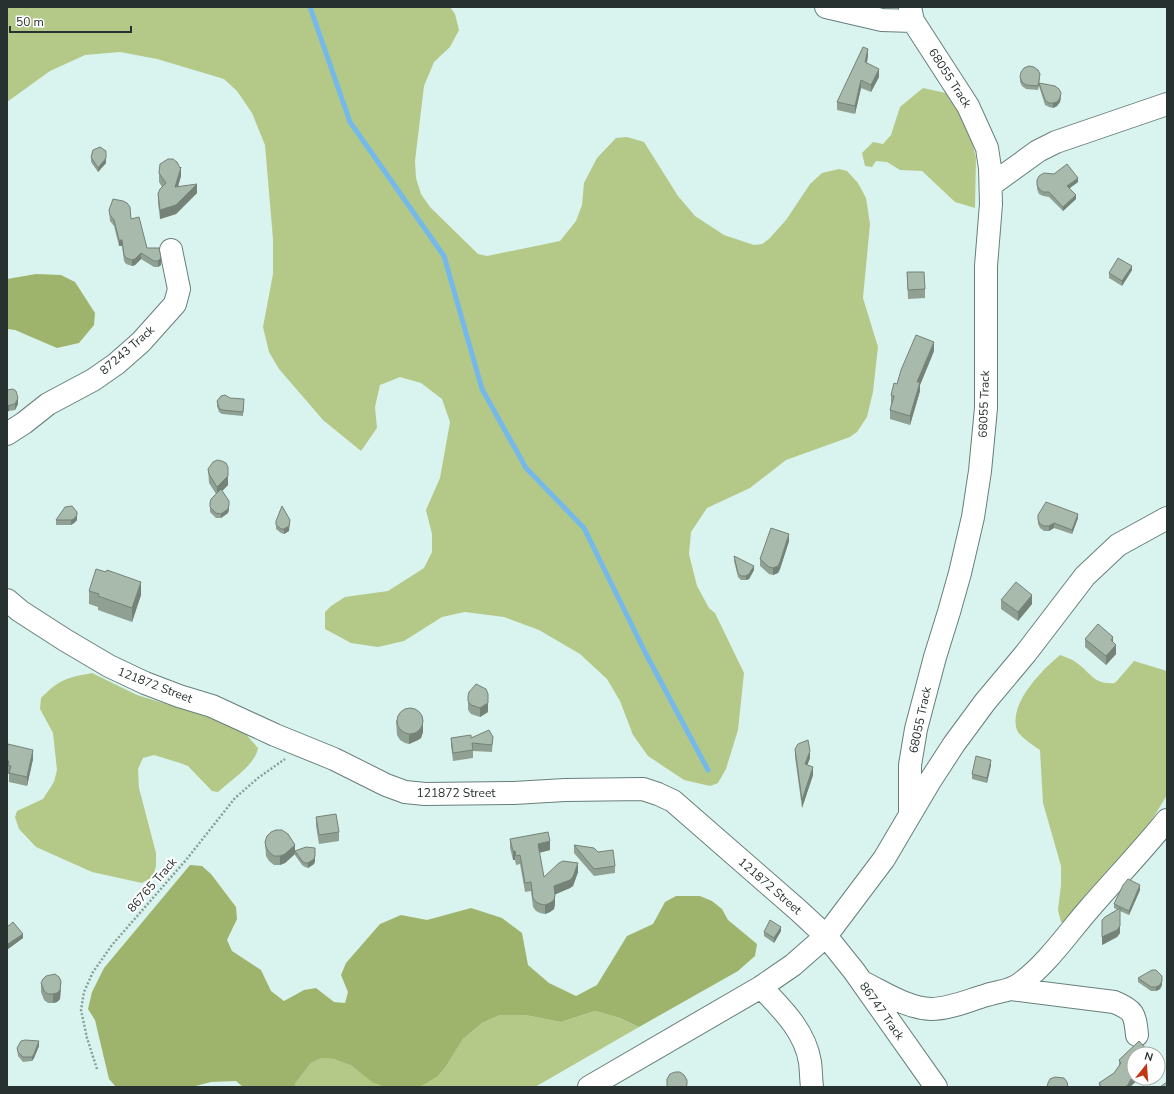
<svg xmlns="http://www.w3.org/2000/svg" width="1174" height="1094" font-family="'Nunito Sans',sans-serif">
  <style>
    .green { fill: #b4c988 }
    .forest { fill: #9eb46d }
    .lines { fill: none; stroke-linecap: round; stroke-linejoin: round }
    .stream { stroke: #75b9ea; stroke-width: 5 }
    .minor-casing { stroke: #677f7b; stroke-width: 24 }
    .path { stroke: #8a9d99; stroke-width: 2.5; stroke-dasharray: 2 2; stroke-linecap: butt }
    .minor { stroke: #fff; stroke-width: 22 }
    .wall { fill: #90a093 }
    .shaded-wall { fill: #758278 }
    .building { fill: #a7baab; stroke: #758278 }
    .labels { text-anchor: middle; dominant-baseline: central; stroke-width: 4; stroke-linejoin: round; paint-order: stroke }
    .street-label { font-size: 12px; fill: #27312f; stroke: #fff }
  </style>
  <rect width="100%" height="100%" fill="#d9f4ee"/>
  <path class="green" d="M7 7H450L455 14 459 30 450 47 434 62 424 86 415 161 416 178 421 194 430 207 478 254 487 256 560 241 576 221 582 205 584 183 597 158 616 138 627 137 644 142 678 196 695 216 724 235 754 245 762 244 769 239 786 220 810 184 822 173 839 169 847 171 858 183 866 198 870 224 863 298 878 347 873 392 867 417 857 432 850 437 786 460 750 488 707 508 691 532 689 554 697 586 709 608 715 613 744 673 738 730 726 769 718 783 710 786 684 780 648 756 633 735 620 701 607 679 580 654 539 630 504 617 465 612 442 617 404 641 378 647 351 643 325 629V612L331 606 345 597 388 591 424 568 432 552V534L426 510 440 478 450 422 442 399 421 383 400 377 380 385 375 407 377 428 361 451 323 420 279 369 269 352 263 327 273 274V239L265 145 252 113 237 91 224 79 157 59 120 52 85 55 50 71 7 102Z
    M923 88 946 93 968 126 976 158 975 208 955 202 922 171 900 170 887 162 876 161 872 167 865 166 862 153 873 142 883 144 891 135 900 107Z
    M1060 655C1065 657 1072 659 1077 663 1092 674 1094 685 1115 683L1134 661 1167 671V795L1141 838 1067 922H1061L1058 910 1061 885V866L1043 803 1040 750C1034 746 1019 736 1017 730 1008 704 1042 670 1060 655Z
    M92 673 137 695 209 717 243 731 258 748C256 764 230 781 218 792L212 791 188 766 180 763 154 755 143 758 138 769 139 788 156 853V866L153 877 142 883 92 872 36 847 19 829 15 817 17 811 43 799 54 782 57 770 53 733 40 709 41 698C60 679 66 678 92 673Z
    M595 1011 620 1018 639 1027 535 1087H420L437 1077 445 1068 463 1039 482 1023 500 1015H525L561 1022Z
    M322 1058C332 1058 343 1060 352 1065 366 1074 371 1084 389 1087H295V1084L311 1063Z"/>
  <path class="forest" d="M36 274 61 275 75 282 95 313 94 325 79 343 57 348 15 330 7 329V279Z
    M190 865 202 866 211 874 236 907 237 919 227 940 232 951 261 970 271 991 284 1001 304 990 316 988 334 1002 345 1003 348 992 341 975 346 963 380 924 401 915 427 920 471 908 502 918 522 933 528 965 549 983 576 996 597 985 627 936 653 924 665 902 676 896H700L712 901 722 909 728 920 757 944 755 956 738 971 639 1027 620 1018 595 1011 561 1022 525 1015H500L482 1023 463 1039 445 1068 437 1077 420 1087 382 1086 372 1082 351 1065 334 1059 322 1058 311 1063 295 1084V1087H243L236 1081 211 1082 192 1087H116L109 1079 95 1020 88 1009 92 992 104 968Z"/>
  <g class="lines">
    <path class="stream" d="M310 7 350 122 444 256 482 389 526 468 584 528 646 654 708 770"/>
    <g class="minor-casing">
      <path id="minor" d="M826 7 882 20 913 21
        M910 7 913 21 968 106 978 128 987 148 990 168 991 204 986 266V408L980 471 973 517 960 573 949 612 935 657 916 729 910 765V814
        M991 185 1038 151 1056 142 1167 104
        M7 434 24 423 48 404 93 380 116 364 141 342 175 304 179 289 171 250
        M7 600 20 611 65 640 109 666 145 683 179 696 212 706 275 735 334 759 386 785 405 792 425 794 514 793 565 790 643 789 658 794 673 801 798 910 826 936 854 971 936 1087
        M864 983C885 993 907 1008 931 1009 950 1009 969 1000 987 995 999 991 1011 991 1021 983 1047 964 1068 933 1089 909 1115 879 1142 851 1167 820
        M761 987C782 1009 805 1031 810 1062 811 1070 811 1079 812 1087
        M1011 989 1114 1002C1134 1010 1135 1014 1137 1035
        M589 1087 761 987 793 965 826 936 884 859 930 781 954 744 985 702 1026 653 1085 576 1118 545 1167 518"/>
    </g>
    <path class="path" d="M97 1069 87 1038 81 1010 84 992 93 972 112 945 186 860 235 798 258 778 285 759"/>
    <use href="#minor" class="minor"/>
  </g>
  <path class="wall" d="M868 56 867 63 879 77 871 92 861 88 855 114 837 110V102Z
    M1020 77 1040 79 1039 83 1061 98 1060 102 1057 106 1053 108 1049 107 1045 105 1039 86 1038 90 1026 89 1022 86 1020 82Z
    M91 157 106 163 98 172 91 162Z
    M159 173 181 176 178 187 197 193 176 214 160 219 158 203V194L162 187 159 182Z
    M1037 180 1078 182 1070 188 1076 199 1063 211 1049 197 1043 196 1039 194 1037 189Z
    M109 210 131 219 147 248 161 265 158 267H154L141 259 135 265 132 266 126 264 124 261 122 246H119L114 226 110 221Z
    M1132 270 1122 286 1109 278V273Z
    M907 272 925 289V298L908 299Z
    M934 351 920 385V391L910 425 890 419V410L891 404V395L897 384Z
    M7 390 18 404 15 410 9 411Z
    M230 398 244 404 243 416 222 414 219 412 217 406V401Z
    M208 469 228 476V485L222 491 229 509 228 513 221 518H216L210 512V503L216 494 209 483Z
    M77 512V520L74 523 71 525H56V520Z
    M1038 515 1078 518 1072 534 1054 528 1049 531H1044L1040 528 1038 524Z
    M276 521 289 531 284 534 281 533 276 529Z
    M789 541 780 569 778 573 773 575 769 574 760 566V559Z
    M734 556 754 570 749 579 746 580H741L738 577 734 561Z
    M89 591 141 595 132 622 98 610V607L89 604Z
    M1001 600 1032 604 1018 621 1001 609Z
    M1085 639 1113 642 1116 654 1106 665 1085 647Z
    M468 696 488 702V712L480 717 471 714 468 710Z
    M396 720 423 732 421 738 418 740 409 744 405 743 400 740 397 735Z
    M493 737 492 752 473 751V758L453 761 451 745V738H471Z
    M795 749 810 758 807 765 813 775 802 808 795 757Z
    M7 750 33 759 27 786 9 782V774H8V770H7Z
    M991 765 987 783 972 779V774Z
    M316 817 339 832V841L319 844 316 826Z
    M510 839 550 850 539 853 544 877 578 872 573 886 570 888 555 894V904L554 909 550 912 545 914 540 913 536 911 533 907 531 891 525 892 520 864 516 865 515 860H513L510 848Z
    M265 842 295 854 285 863 280 865H274L269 861 266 856Z
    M574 845 598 852 615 866V873L594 876 574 853Z
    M295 851 315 861 314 864 308 868 305 867 302 865 295 855Z
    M1140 890 1129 915 1120 911V933L1117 937 1102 945 1118 910 1114 908V904Z
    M7 927 23 938 8 949 7 947Z
    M781 931 774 943 764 936V932Z
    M1162 976V985L1160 989 1156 991H1151L1138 982V978Z
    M41 983 61 990 60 999 57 1002 53 1003H48L44 1000 41 992Z
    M1139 1041 1130 1087H1099V1083L1114 1073 1119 1066V1060Z
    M39 1046 34 1058 32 1061 23 1062 18 1056 17 1048Z"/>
  <path class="shaded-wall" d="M868 49V56L865 70V62Z
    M879 69V77L871 92V85Z
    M861 80V88L855 114V106Z
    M1061 93 1060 102 1057 106 1053 108V103Z
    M106 158V163L98 172V168Z
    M181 167V176L175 196V187Z
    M1078 178V182L1067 190V186Z
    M197 184V193L176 214 160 219V210Z
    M1076 195V199L1063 211V207Z
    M119 240H122V246H119Z
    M141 253V259L135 265 132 266V260Z
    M161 258V265L158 267V261Z
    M1132 266V270L1122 286V281Z
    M934 342V351L920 385V391L910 425V416L917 382Z
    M18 398V404L15 410V404Z
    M9 405V411L7 412V406Z
    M228 467V485L217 496V487Z
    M229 505V509L228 513 221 518V514Z
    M1078 514V518L1072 534V530Z
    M77 515V520L74 523 71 525V520Z
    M290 520 289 531 284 534V529Z
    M1054 523V528L1049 531V526Z
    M789 534V541L780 569 778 573 773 575V568Z
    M754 566V570L749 579 746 580V576Z
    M141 582V595L132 622V608Z
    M1032 595V604L1018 621V612Z
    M1113 637V646L1111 640Z
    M1116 645V654L1106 665V656Z
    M488 694V712L480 717V708Z
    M423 723V732L421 738 418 740 409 744V735Z
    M33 750V759L27 786V777Z
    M810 751V758L805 772V764Z
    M991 760V765L987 783V778Z
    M813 767V775L802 808V800Z
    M550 841V850L538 853V844Z
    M295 845V854L285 863 280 865V856Z
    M513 851H515V860H513Z
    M315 856V861L314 864 308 868V863Z
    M578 863V872L573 886 570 888 554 895V886Z
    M1140 885V890L1129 915V911Z
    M555 895V904L554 909 550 912 545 914V905Z
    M1120 908V933L1117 937 1102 945V937Z
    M781 927V931L774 943V938Z
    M23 934V938L8 949V944Z
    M61 981 60 999 57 1002 53 1003V994Z
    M1162 981V985L1160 989 1156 991V987Z
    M39 1041V1046L34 1058 32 1061V1057Z
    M1134 1076V1078H1140L1130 1087H1125L1131 1079Z"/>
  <path class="building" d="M863 47 868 49 865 62 879 69 871 85 861 80 855 106 837 102Z
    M1029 66 1034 67 1038 70 1040 74 1038 86 1026 85 1022 82 1020 77 1021 72 1024 68Z
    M1039 83 1055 86 1059 89 1061 93 1060 98 1057 102 1053 103H1049L1045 100Z
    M100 147 106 151V158L98 168 91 157 93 150Z
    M168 159H173L177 162 180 168 181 167 175 187 197 184 176 205 160 210 158 194 160 189 166 183 159 173 160 164Z
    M1067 164 1078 178 1067 186 1076 195 1063 207 1049 192H1043L1039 189 1037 185V180L1039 176 1044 173 1054 174Z
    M113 199 123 201 127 203 130 207 131 219 139 217 147 248H159L161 258 158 261H154L141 253 135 259 132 260 126 258 124 255 122 240H119L114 220 110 215 109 210Z
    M1118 258 1132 266 1122 281 1109 273Z
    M907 272H924L925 289 908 290Z
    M916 335 934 342 917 382H920L910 416 890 410 894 396 891 395 894 383 897 384 901 370Z
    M13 389 16 391 18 398 15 404 7 406V390Z
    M225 395 230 398 244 399 243 412 222 410 219 408 217 401 221 396Z
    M217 460 222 461 226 463 228 467V476L217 487 209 474 208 469 213 462Z
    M221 489 229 501V505L228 509 221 514 216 513 210 507V503L211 499Z
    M1046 502 1078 514 1072 530 1054 523 1049 526H1044L1040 524 1038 520V515Z
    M72 506 77 512V515L74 519 71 520H56L65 507Z
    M282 506 290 520 289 526 284 529H281L276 525V521Z
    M771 528 789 534 780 562 778 566 773 568 769 567 760 559Z
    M734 556 754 566 749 574 746 576H741L738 573Z
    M96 569 106 572 107 570 141 582 132 608 98 596 99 594 89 591Z
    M1016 582 1032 595 1018 612 1001 600Z
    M1098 624 1113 637 1111 640 1116 645 1106 656 1085 639Z
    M476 684 486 689 488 694V703L480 708 471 705 468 701V696L469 692Z
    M397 721a13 13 0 1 1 26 0a13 13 0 1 1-26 0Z
    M489 730 493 737 492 745 472 743 473 750 453 753 451 738 471 735V738Z
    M808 740 810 751 805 764 813 767 802 800 795 749 798 744Z
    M8 744 33 750 27 777 9 773 11 766 8 765 9 761H7V750Z
    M976 756 991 760 987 778 972 774Z
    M336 814 339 832 319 835 316 817Z
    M276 830H282L288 834 295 845 285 854 280 856H274L269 852 266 847 265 842 267 836 271 832Z
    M548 832 550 841 538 844 544 877 559 863 563 861 578 863 573 877 570 880 554 886 555 895 554 900 550 903 545 905 540 904 536 902 533 898 531 882 525 883 520 855 516 856 515 851H513L510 839Z
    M574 845 594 848 598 852 613 850 615 866 594 869Z
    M306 847 315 848V856L314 859 308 863H305L302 861 295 851Z
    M1128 879 1140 885 1129 911 1114 904 1123 885Z
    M1120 908V926L1117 930 1102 937V920L1105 917Z
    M770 920 781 927 774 938 764 932Z
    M13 922 23 934 8 944 7 942V927Z
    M1152 970H1156L1162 976V981L1160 985 1156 987H1151L1138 978Z
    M55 974 59 977 61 981 60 990 57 993 53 994H48L44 991 41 983 43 979 46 976Z
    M25 1040 39 1041 34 1054 32 1057H23L18 1052 17 1048 21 1041Z
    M1139 1041 1151 1054H1134V1076L1131 1079 1128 1085 1125 1087H1101L1099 1083 1114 1073 1121 1063 1119 1060Z
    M675 1072H680L684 1075 687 1080V1085L685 1087H667V1079L670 1074Z
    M1055 1077 1064 1078 1067 1082 1068 1087H1047L1048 1083 1050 1079Z
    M1167 1082V1087H1160Z"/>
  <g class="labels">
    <g class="street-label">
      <text transform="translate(950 78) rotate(57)">68055 Track</text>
      <text transform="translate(127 350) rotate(-41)">87243 Track</text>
      <text transform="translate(984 404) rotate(-88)">68055 Track</text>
      <text transform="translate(155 685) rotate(21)">121872 Street</text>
      <text transform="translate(920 720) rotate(-78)">68055 Track</text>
      <text x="456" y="793">121872 Street</text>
      <text transform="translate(152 885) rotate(-49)">86765 Track</text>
      <text transform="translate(770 886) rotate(41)">121872 Street</text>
      <text transform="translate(882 1011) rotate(55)">86747 Track</text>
    </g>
  </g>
  <rect width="1174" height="1094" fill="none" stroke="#27312f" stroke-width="16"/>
  <g transform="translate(1146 1066) rotate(17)"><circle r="19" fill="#ffffff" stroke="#a9adac"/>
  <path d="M0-3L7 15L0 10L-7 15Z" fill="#c13716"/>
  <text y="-6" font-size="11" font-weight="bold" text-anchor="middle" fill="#27312f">N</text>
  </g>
  <path d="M10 26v6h121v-6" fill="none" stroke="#27312f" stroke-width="2"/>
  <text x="16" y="26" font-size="12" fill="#27312f" stroke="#ffffff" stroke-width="3" paint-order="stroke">50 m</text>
</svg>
